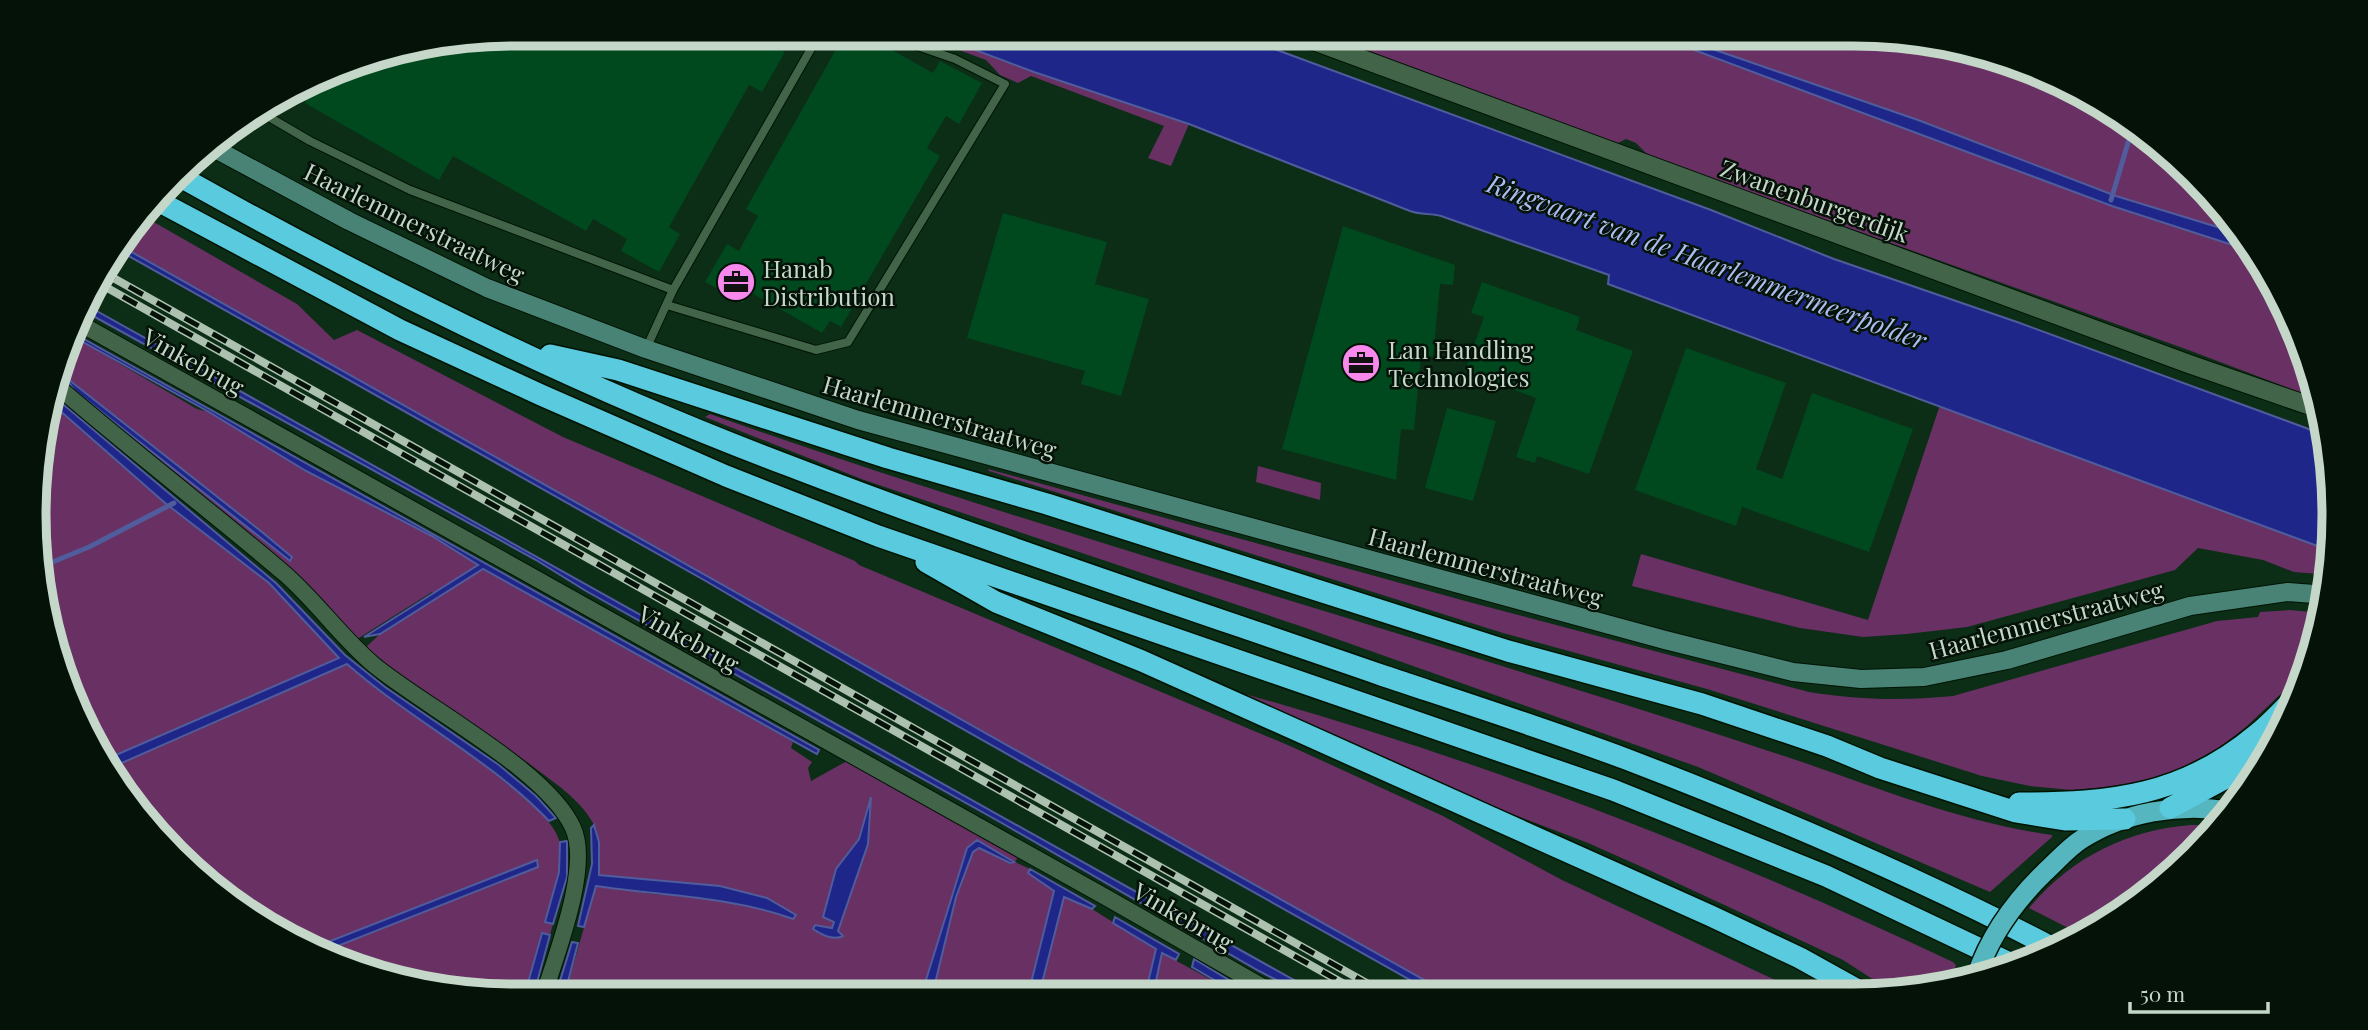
<svg xmlns="http://www.w3.org/2000/svg" width="2368" height="1030" font-family="'Playfair Display',serif">
  <style>
    .green { fill: #683063; fill-rule: evenodd }
    .water { fill: #1e2789; stroke: #505c9c; stroke-width: 2 }
    .lines { fill: none; stroke-linecap: round; stroke-linejoin: round }
    .stream { stroke: #505c9c; stroke-width: 5 }
    .building { fill: #00491e }
    .service-casing { stroke: #001404; stroke-width: 10 }
    .minor-casing { stroke: #001404; stroke-width: 18 }
    .tertiary-casing { stroke: #001404; stroke-width: 20 }
    .secondary-casing { stroke: #001404; stroke-width: 20 }
    .trunk-casing { stroke: #001404; stroke-width: 22 }
    .motorway-casing { stroke: #001404; stroke-width: 24 }
    .service { stroke: #426449; stroke-width: 8 }
    .minor { stroke: #426449; stroke-width: 16 }
    .tertiary { stroke: #426449; stroke-width: 18 }
    .secondary { stroke: #498376; stroke-width: 18 }
    .trunk { stroke: #55b6c0; stroke-width: 19 }
    .motorway { stroke: #5acade; stroke-width: 21 }
    .rail-casing { stroke: #adc1b1; stroke-width: 8 }
    .rail { stroke: #051208; stroke-width: 5; stroke-dasharray: 16; stroke-linecap: butt }
    .trunk-bridge-casing { stroke: #001404; stroke-width: 22; stroke-linecap: butt }
    .trunk-bridge { stroke: #55b6c0; stroke-width: 19 }
    .labels { text-anchor: middle; dominant-baseline: central; stroke-width: 5; stroke-linejoin: round; paint-order: stroke }
    .street-label { font-size: 24px; fill: #c4d7c8; stroke: #051208 }
    .poi-label { font-size: 24px; fill: #c4d7c8; stroke: #051208; text-anchor: start }
    .water-label { font-size: 26px; font-style: italic; fill: #acbdf1; stroke: #051208 }
    .rim { fill: none; stroke: #c4d7c8; stroke-width: 9 }
  </style>
  <rect width="100%" height="100%" fill="#0c2d16"/>
  <path class="green" d="M913 33H928L1189 124 1171 166 1148 158 1164 126 1031 76 1018 83 1000 75 986 60Z
    M1321 33H1853L2008 59 2094 98 2171 153 2235 222 2244 236 2116 196 1918 120 1698 44 1692 48 2254 252 2285 302 2320 400 2191 351 1649 156 1636 143 1626 139 1616 144Z
    M145 217 297 304 334 340 357 330 563 437 855 561 859 565 1290 746 1443 816 1562 880 1803 993 1449 994 121 246Z
    M74 337 197 409 209 412 306 471 432 536 479 565 435 594 432 592 354 641 271 558 75 391 289 561 292 558 60 374Z
    M50 402 165 503 269 583 340 658 102 761 98 756 59 670 37 578 42 421Z
    M1940 405 2331 551V575L2294 572 2263 560 2198 548 2175 570 1967 627 1907 634 1863 637 1800 628 1632 586 1641 554 1868 620Z
    M710 414C989 513 1276 594 1559 684 1642 710 1725 736 1808 764 1888 792 1967 823 2052 835V837L1990 892 1698 767 1300 626 864 480 705 417Z
    M1258 466 1321 483 1320 500 1256 482Z
    M988 469 1469 602 1809 692C1859 700 1902 701 1953 696L2217 621 2258 617 2260 612 2290 610 2322 613 2312 656 2287 688 2246 727 2219 748 2181 768 2142 782 2109 787 2072 790 2030 786 1982 776 1707 689 1503 633 989 471Z
    M483 569 783 736 793 742 791 748 812 762 808 768 811 781 847 761 1018 857 1015 862 1030 869 1029 873 1054 890 1028 995 932 996 956 897 973 852 978 848 1009 862 977 840 967 848 921 996 564 997 596 886 652 894 731 900 764 908 793 919 720 886 599 875C599 858 602 839 593 823 579 798 553 782 531 765 476 725 417 692 366 647L380 634ZM870 802 868 844 838 931 815 925 831 929 834 922 823 917 836 869 859 839Z
    M347 664C390 703 549 794 560 843 565 863 551 901 546 922L553 924 550 935 541 933 524 997 360 971 320 953 538 867 310 949 274 932 198 877 108 769Z
    M1201 682C1460 751 1712 848 1953 962L1956 965 1951 983 1916 993H1894L1843 960 1651 871 1588 843 1397 770Z
    M2191 825H2216L2170 877 2080 934 2029 908C2071 858 2126 830 2191 825Z
    M1064 897 1092 909 1156 949 1145 995H1039Z
    M1162 953 1239 995H1153Z"/>
  <path class="water" d="M930 33H1231L1711 210 1834 259 2017 322 2306 428 2326 436 2334 484 2331 551 1608 284 1609 275 1441 216C1430 213 1421 215 1410 211L1189 124 1034 72Z
    M1698 44 1918 120 2116 196 2237 233 2244 236 2254 252 2112 206 1694 50 1692 47Z
    M121 246C564 494 1006 745 1449 994H1435C1191 856 945 722 704 580L118 250Z
    M86 305 1319 994H1303L1259 971 1000 822 586 591 536 560 84 311Z
    M75 334 819 750 817 754 483 569 380 634 364 637 478 565 432 536 306 471 209 412 74 337Z
    M64 376 262 532 292 557 290 561 75 391Z
    M52 395 276 583 345 655 385 687 499 765 536 796 556 818 549 821C490 759 412 721 347 664L108 769 102 761 339 658 269 583 165 503 50 402Z
    M871 797 868 844 838 931 843 936C833 941 822 935 813 929L815 925 832 928 834 922 823 917 836 869 859 839Z
    M594 825 599 842V875L720 886 767 898 796 915 793 919C730 896 662 896 596 886L584 927 578 926 592 864 591 828Z
    M977 840 1014 862 1010 863 979 848 973 852 956 897 932 996H921L967 848Z
    M567 841V877L553 924 545 922 559 872 560 842Z
    M537 860 538 867 320 953 310 949Z
    M1030 869 1095 906 1092 909 1064 897 1039 995H1028L1054 891 1028 873Z
    M1115 917 1179 954 1176 960 1162 953 1153 995H1145L1156 949 1113 923Z
    M542 933 550 935 533 997H524Z
    M572 942 578 943 564 997H555Z
    M1194 959 1254 995H1240L1192 967Z"/>
  <g class="lines">
    <path class="stream" d="M1695 47 1698 33
      M2111 200 2133 126
      M38 568 89 547 174 503"/>
  </g>
  <path class="building" d="M515 33H722L738 42 742 33H752L785 52 762 92 749 85 669 227 680 234 659 272 621 251 627 239 593 219 586 231 453 156 439 180 305 103 312 92 300 86 360 59Z
    M862 33 933 73 940 61 982 83 959 124 946 116 927 148 940 156 841 327 830 321 822 333 750 292 743 303 705 282 727 244 739 251 758 216 746 209 843 37 855 44Z
    M1003 213 1107 242 1095 284 1149 299 1121 396 1081 384 1085 371 967 338Z
    M1343 226 1455 265 1453 285 1440 284 1433 357 1421 356 1414 430 1401 429 1396 480 1282 449Z
    M1482 282 1580 317 1576 330 1633 351 1589 474 1537 456 1535 463 1516 457 1536 398 1465 371 1484 317 1471 313Z
    M1686 348 1786 383 1756 469 1782 479 1812 393 1913 429 1869 552 1742 507 1736 526 1635 490Z
    M1447 408 1496 421 1473 501 1425 488Z"/>
  <g class="lines">
    <g class="service-casing">
      <path id="service" d="M257 110 310 141 410 190 673 290
        M667 305 816 350 848 342 1005 84 955 59 880 33
        M646 349 673 290 820 33"/>
    </g>
    <g class="minor-casing">
      <path id="minor" d="M79 323 1109 899 1275 994
        M56 385C131 450 210 510 285 574 317 602 341 637 374 665 425 707 548 771 573 828 591 867 556 955 543 997"/>
    </g>
    <g class="tertiary-casing">
      <path id="tertiary" d="M1292 33 2189 364 2322 410"/>
    </g>
    <g class="secondary-casing">
      <path id="secondary" d="M208 145 349 221 487 288 646 349 858 420 1665 640 1793 672 1861 679 1924 677 2007 660 2190 606 2288 592 2327 595"/>
    </g>
    <g class="trunk-casing">
      <path id="trunk" d="M2045 872C2057 861 2069 847 2082 839 2124 812 2180 803 2229 811"/>
    </g>
    <g class="motorway-casing">
      <path id="motorway" d="M179 176C374 285 577 386 787 465 984 541 1185 607 1384 676 1465 703 1546 729 1626 759 1772 815 1917 877 2055 949
        M158 201 400 330 541 395 726 476 878 536 1613 790 1826 876 2016 966
        M550 355 618 370 888 458 1047 504 1508 651 1702 704 1827 746 1880 768 2016 812 2065 820 2125 819
        M926 562 996 602 1142 661 1711 916 1800 958 1863 993
        M2019 803C2112 803 2183 796 2257 734 2271 723 2283 709 2296 697
        M2170 808 2237 772 2272 746"/>
    </g>
    <use href="#service" class="service"/>
    <use href="#minor" class="minor"/>
    <use href="#tertiary" class="tertiary"/>
    <use href="#secondary" class="secondary"/>
    <use href="#trunk" class="trunk"/>
    <use href="#motorway" class="motorway"/>
    <g class="rail-casing">
      <path id="rail" d="M101 271 1386 994
        M95 281 1362 994"/>
    </g>
    <use href="#rail" class="rail"/>
    <g class="trunk-bridge-casing">
      <path id="trunk-bridge" d="M1976 977C1990 935 2014 902 2045 872"/>
    </g>
    <use href="#trunk-bridge" class="trunk-bridge"/>
  </g>
  <defs>
    <g id="office-disc" transform="scale(2.0125)"><circle r="9.5" fill="#f788ec" stroke="#051208"/><path d="M-6-3h4V-5.5h4V-3h4V5H-6ZM-1-4.5V-3h2v-1.5ZM-6 0V1H6V0Z" fill="#111"/></g>
  </defs>
  <g fill-rule="evenodd">
    <use href="#office-disc" x="736" y="282"/>
    <use href="#office-disc" x="1361" y="363"/>
  </g>
  <g class="labels">
    <g class="street-label">
      <text transform="translate(1815 200) rotate(20)">Zwanenburgerdijk</text>
      <text transform="translate(415 222) rotate(26)">Haarlemmerstraatweg</text>
      <text transform="translate(194 361) rotate(29)">Vinkebrug</text>
      <text transform="translate(940 416) rotate(16)">Haarlemmerstraatweg</text>
      <text transform="translate(1486 566) rotate(15)">Haarlemmerstraatweg</text>
      <text transform="translate(2046 619) rotate(-15)">Haarlemmerstraatweg</text>
      <text transform="translate(689 638) rotate(29)">Vinkebrug</text>
      <text transform="translate(1184 916) rotate(30)">Vinkebrug</text>
    </g>
    <g class="poi-label">
      <text x="763" y="268">Hanab<tspan x="763" dy="28">Distribution</tspan></text>
      <text x="1388" y="349">Lan Handling<tspan x="1388" dy="28">Technologies</tspan></text>
    </g>
    <g class="water-label">
      <text transform="translate(1707 261) rotate(20)">Ringvaart van de Haarlemmermeerpolder</text>
    </g>
  </g>
  <path d="M0 0H2368V1030H0ZM515 46H1853A469 469 0 0 1 2322 515V515A469 469 0 0 1 1853 984H515A469 469 0 0 1 46 515V515A469 469 0 0 1 515 46Z" fill="#051208" fill-rule="evenodd"/>
  <path class="rim" d="M515 46H1853A469 469 0 0 1 2322 515V515A469 469 0 0 1 1853 984H515A469 469 0 0 1 46 515V515A469 469 0 0 1 515 46Z"/>
  <path d="M2130 1002v10h138v-10" fill="none" stroke="#c4d7c8" stroke-width="3.5"/>
  <text x="2140" y="1002" font-size="21" fill="#c4d7c8" stroke="#051208" stroke-width="5" paint-order="stroke">50 m</text>
</svg>
